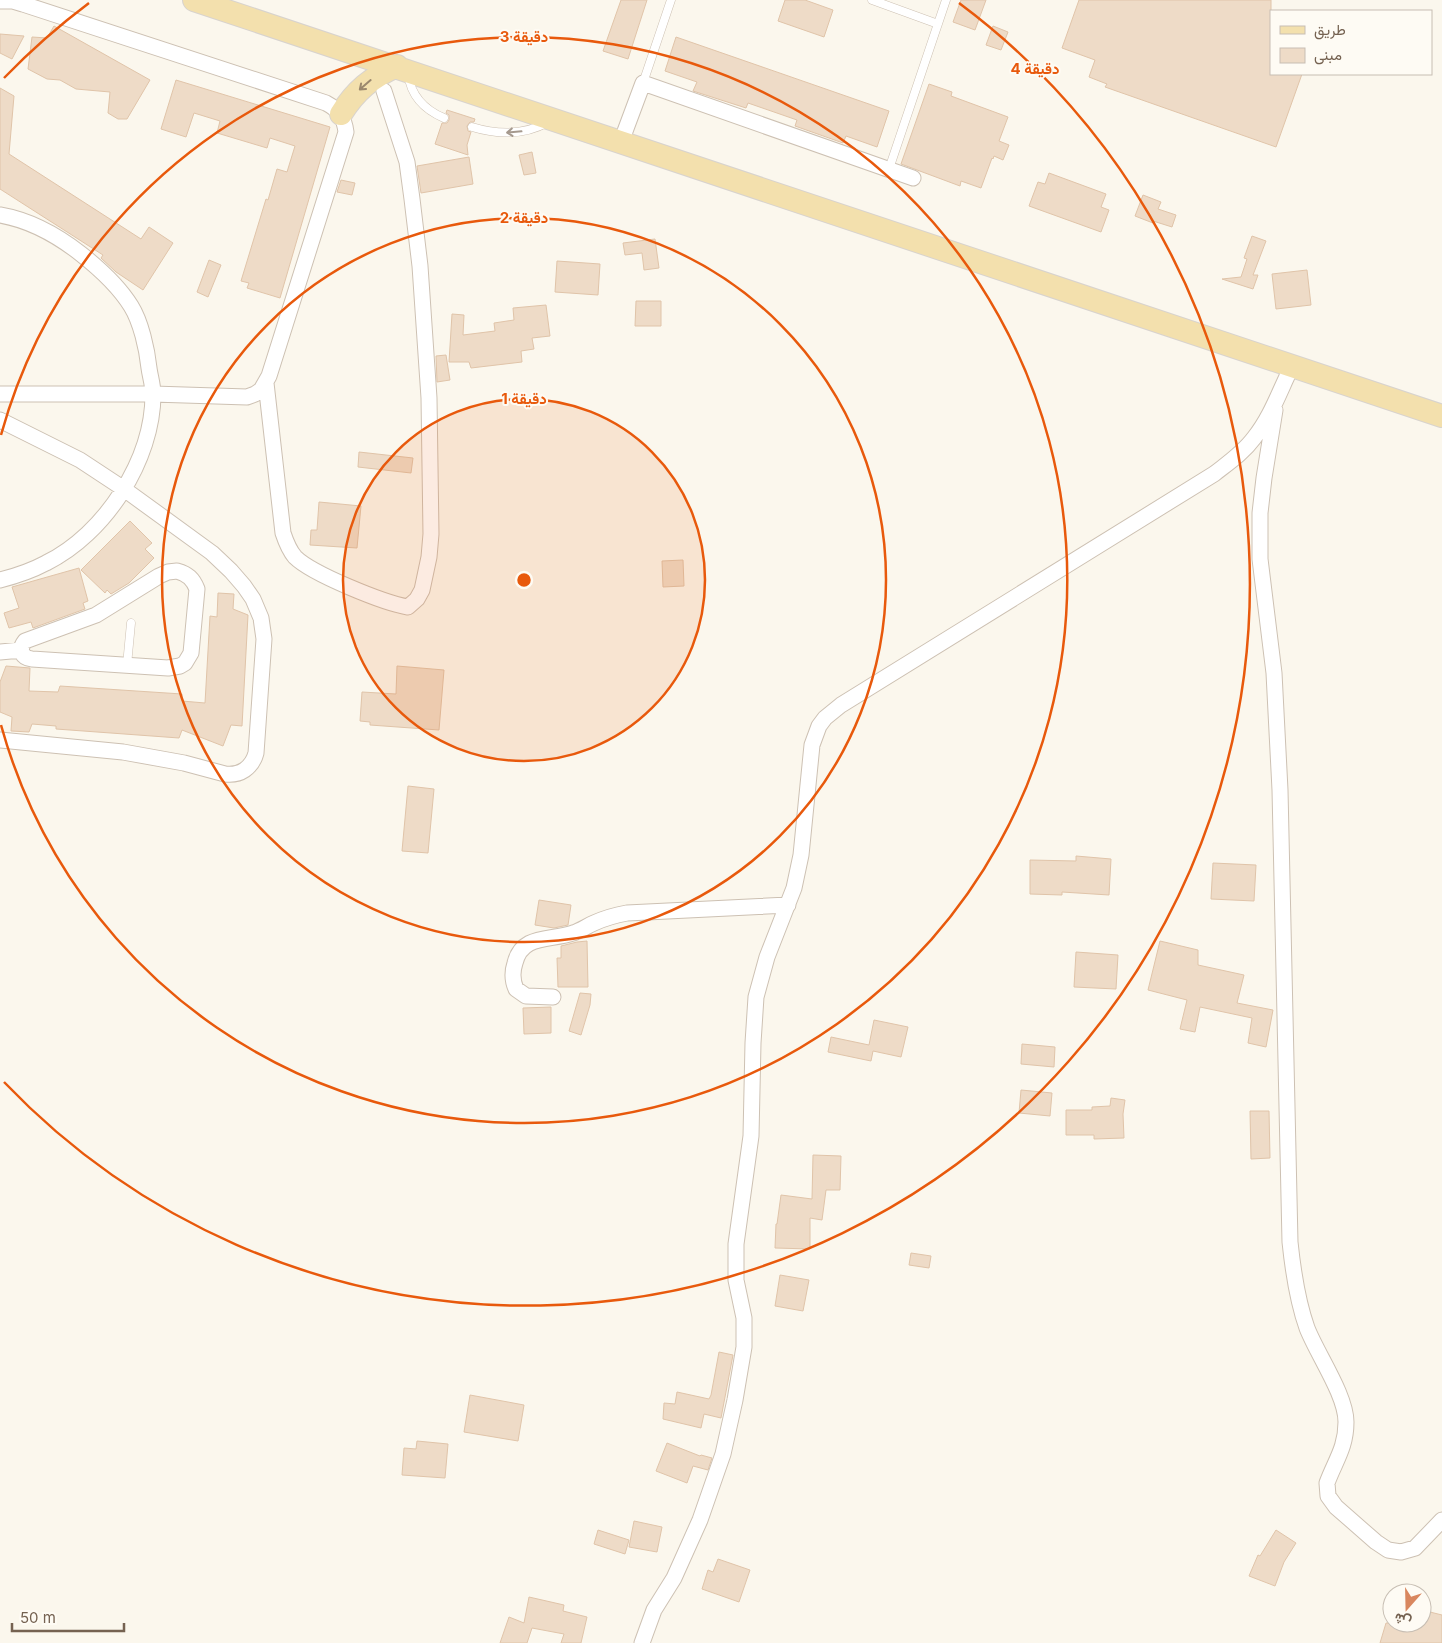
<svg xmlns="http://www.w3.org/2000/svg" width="1442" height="1643" font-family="Inter,Vazirmatn,sans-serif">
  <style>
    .building { fill: #eedbc7; stroke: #e0c4a9 }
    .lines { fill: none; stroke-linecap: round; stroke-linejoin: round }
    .lane-casing { stroke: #cdc1b3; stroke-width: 9 }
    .street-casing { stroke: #cdc1b3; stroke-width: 17 }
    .primary-casing { stroke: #d8d3ce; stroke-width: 24 }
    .lane { stroke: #fff; stroke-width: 8 }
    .street { stroke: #fff; stroke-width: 15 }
    .primary { stroke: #f3e0ad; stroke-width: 22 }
    .oneway { stroke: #9b886d }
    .oneway2 { stroke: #a5998e }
    .ring { fill: none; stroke: #e8590c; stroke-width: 2.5 }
    .centre { fill: #e8590c; stroke: #fefbf4; stroke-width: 2.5 }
    .ring-label { font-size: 15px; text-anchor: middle; font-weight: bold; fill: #e8590c; stroke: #fefbf4; stroke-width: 4; stroke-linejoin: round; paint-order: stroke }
  </style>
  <rect width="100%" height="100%" fill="#fbf7ed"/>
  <path class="building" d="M621 0H647L628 59 603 51Z
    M785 0H805L833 10 824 37 778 21Z
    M961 0H986L975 30 953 22Z
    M1079 0H1271V74H1302L1276 147 1105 87 1107 84 1089 77 1095 60 1062 48Z
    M54 26 150 80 127 119H118L108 113 110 92 76 89 60 80 47 79 28 69 32 37 47 38Z
    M993 26 1008 32 1001 50 986 45Z
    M0 34 24 36 12 59 0 53Z
    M676 37 889 111 877 147 846 136 843 143 795 126 797 120 748 103 746 108 693 91 697 82 665 71Z
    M176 80 330 127 280 298 247 288 249 283 241 281 266 199 268 200 277 169 287 172 295 146 270 138 267 148 217 133 220 121 194 113 186 137 161 129Z
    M929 84 952 92 951 96 1008 117 999 141 1009 145 1003 160 994 156 993 159 992 158 981 188 961 181 960 186 901 164Z
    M0 88 14 96 9 154 141 239 149 227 173 243 143 290 116 272 101 258 103 255 0 189Z
    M447 110 475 119 474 122H470L467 126 468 131 471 132 467 145 468 155 435 144 442 123H447L449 120V115L446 113Z
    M532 152 536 173 524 175 519 155Z
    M469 157 473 184 421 193 417 166Z
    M1049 173 1106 194 1101 207 1109 210 1101 232 1029 206 1038 182 1045 184Z
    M341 180 355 183 352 195 337 192Z
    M1143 195 1161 202 1158 209 1176 215 1172 227 1153 221V223L1135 216Z
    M1252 236 1266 241 1253 275H1258L1253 289 1222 279 1241 277 1247 259 1244 258Z
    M655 239 659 268 644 270 642 253 625 255 623 243Z
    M209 260 221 265 208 297 197 292Z
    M557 261 600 264 598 295 555 292Z
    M1307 270 1311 305 1276 309 1272 274Z
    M636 301H661V326H635Z
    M546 305 550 336 532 338 534 349 521 351 522 362 471 368 469 362H449L452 314 464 315 463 335 495 331 494 323 514 320 513 308Z
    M446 355 450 380 437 382 436 356Z
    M359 452 413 458 411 473 358 467Z
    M319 502 361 506 357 548 310 545 311 530H317Z
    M130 521 152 543 145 549 154 558 129 583 111 594 107 590 105 593 81 570Z
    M683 560 684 586 663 587 662 561Z
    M79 568 88 601 83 603 85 609 33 628 31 622 9 628 4 613 19 608 12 587Z
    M218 593 234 594 233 609 248 615 242 726 231 725 223 746 182 730 179 738 56 729V726L32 724 29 732 11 731 12 717 0 712V682L6 666 30 668 29 691 58 692 60 686 182 694V701L205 703 210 616 217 617Z
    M397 666 444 670 439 730 370 725V722L360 721 362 692 396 694Z
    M408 786 434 789 428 853 402 851Z
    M1076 856 1111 859 1109 895 1062 892V895L1030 894V860L1076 861Z
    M1213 863 1256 865 1254 901 1211 899Z
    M539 900 571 905 568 925 554 928 535 925Z
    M587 941 588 987H558L557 958H561V946L577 942Z
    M1160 941 1198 950V965L1244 975 1237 1003 1273 1010 1266 1047 1248 1043 1252 1018 1200 1007 1195 1032 1180 1029 1187 1000 1148 990Z
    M1076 952 1118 955 1116 989 1074 987Z
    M580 993 591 994 590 1005 581 1035 569 1031Z
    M551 1007V1033L524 1034 523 1008Z
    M874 1020 908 1027 901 1057 873 1051 871 1061 828 1052 831 1037 869 1045Z
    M1022 1044 1055 1047 1054 1067 1021 1064Z
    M1021 1090 1052 1093 1050 1116 1019 1113Z
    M1111 1098 1125 1100 1123 1114 1124 1138 1094 1139V1135H1066V1110H1092V1107L1110 1106Z
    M1250 1111H1269L1270 1158 1251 1159Z
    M813 1155 841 1156 840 1190H826L822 1220 810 1218V1249L775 1248 776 1224H777L781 1195 812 1199Z
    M911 1253 931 1256 929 1268 909 1265Z
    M780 1275 809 1280 803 1311 775 1306Z
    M719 1352 733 1355 721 1418 704 1414 701 1428 663 1419 664 1403 675 1404 677 1392 709 1399 711 1395Z
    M470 1395 524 1405 518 1441 464 1432Z
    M417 1441 448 1444 445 1478 402 1475 404 1448 416 1449Z
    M667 1443 700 1456 701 1455 712 1458 708 1470 693 1466 687 1483 656 1471Z
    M634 1521 662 1527 657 1552 629 1547Z
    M598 1530 629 1540 625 1554 594 1544Z
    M1276 1530 1296 1543 1284 1562 1275 1586 1249 1576 1258 1555 1260 1556Z
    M718 1559 750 1570 739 1602 702 1589 708 1570 713 1572Z
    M529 1597 564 1605 563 1611 587 1617 581 1643H561L564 1634 532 1628 527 1643H500L509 1617 524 1623Z
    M1422 1610 1442 1615V1643H1380L1386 1623H1422Z"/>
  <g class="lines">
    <g class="lane-casing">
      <path id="lane" d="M872 0 938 24
        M408 74C411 96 425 110 444 118
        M643 83 671 0
        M472 127C498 135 523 136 548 122
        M889 169 946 0
        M127 665 131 623"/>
    </g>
    <g class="street-casing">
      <path id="street" d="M0 1H13L23 4 326 103C339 110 344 117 346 132L269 376 261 390 255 394 247 397 153 394H1
        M621 142 643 83 913 178
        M0 215C29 220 58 236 81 254 100 269 118 285 131 306 141 322 147 349 149 368 150 376 153 385 153 394 153 460 105 534 46 563 31 571 16 576 0 580
        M266 383 283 533C286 542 289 550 295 557 312 574 384 603 408 607L417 599 422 590 429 557 431 534 429 398 420 266 412 199 407 162 384 91
        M1275 410 1264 478 1260 513V559L1274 673 1280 790 1290 1242C1293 1271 1297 1300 1307 1328 1317 1354 1346 1395 1346 1422 1346 1448 1335 1461 1327 1483L1328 1496 1336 1507 1376 1542 1388 1550 1401 1552 1415 1548 1442 1520
        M0 420 80 460 124 489 212 553 231 571 244 586 253 599 261 618 264 639 256 753C252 768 240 776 225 774L184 763 123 752 0 740
        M177 571C188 574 193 579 197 589L191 653 185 663 180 666 168 668 32 659C22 658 18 650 25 641L96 615 159 576 168 572Z
        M0 652 21 650
        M553 997 526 996 516 989C512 980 512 972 515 963 522 934 550 941 573 933 580 931 587 926 594 923 605 918 616 915 627 913L788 905
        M642 1643 654 1610 674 1578 700 1520 723 1454 735 1400 744 1347V1318L736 1280V1244L751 1136 753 1043 756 997 767 957 794 888 801 855 812 745 819 726 825 718 841 705 1214 474C1228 463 1243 453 1254 438 1271 417 1280 390 1292 366"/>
    </g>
    <g class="primary-casing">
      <path id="primary" d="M194 0 1442 416
        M341 114C355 91 372 77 397 66"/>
    </g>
    <use href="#lane" class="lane"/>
    <use href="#street" class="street"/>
    <use href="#primary" class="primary"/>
  </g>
  <defs><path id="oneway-shaft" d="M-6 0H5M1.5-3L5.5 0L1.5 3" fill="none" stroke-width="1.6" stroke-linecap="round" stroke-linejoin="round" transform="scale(1.25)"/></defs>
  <use class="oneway" href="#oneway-shaft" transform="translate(365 85) rotate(139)"/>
  <use class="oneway2" href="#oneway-shaft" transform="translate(514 132) rotate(175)"/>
  <circle cx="524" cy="580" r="181" fill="#e8590c" fill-opacity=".12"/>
  <g class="ring">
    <circle cx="524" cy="580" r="181"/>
    <circle cx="524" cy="580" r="362"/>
    <path d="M1 435A543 543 0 1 1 1 725"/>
    <path d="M4 78A723 723 0 0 1 89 3M959 3A723 723 0 1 1 4 1082"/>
  </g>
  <circle cx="524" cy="580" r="8" class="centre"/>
  <g class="ring-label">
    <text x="524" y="42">3 دقيقة</text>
    <text x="1035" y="74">4 دقيقة</text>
    <text x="524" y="223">2 دقيقة</text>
    <text x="524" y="404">1 دقيقة</text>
  </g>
  <rect x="1270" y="10" width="162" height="65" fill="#fefbf4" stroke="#c7beb3"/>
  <rect x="1280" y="26" width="25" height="8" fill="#f3e0ad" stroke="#c7beb3"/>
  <text x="1314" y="35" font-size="15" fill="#756251">طريق</text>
  <rect x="1280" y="48" width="25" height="15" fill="#eedbc7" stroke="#c7beb3"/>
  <text x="1314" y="60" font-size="15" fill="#756251">مبنى</text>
  <g transform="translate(1407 1608) rotate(200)"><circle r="24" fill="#fefbf4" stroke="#c7beb3"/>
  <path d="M0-4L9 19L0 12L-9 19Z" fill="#d9875f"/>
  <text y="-8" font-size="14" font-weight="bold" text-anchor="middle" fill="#756251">ش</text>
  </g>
  <path d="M12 1623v8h112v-8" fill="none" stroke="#756251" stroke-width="2.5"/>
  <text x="20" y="1623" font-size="15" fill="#756251" stroke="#fefbf4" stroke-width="4" paint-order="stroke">50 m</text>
</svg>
